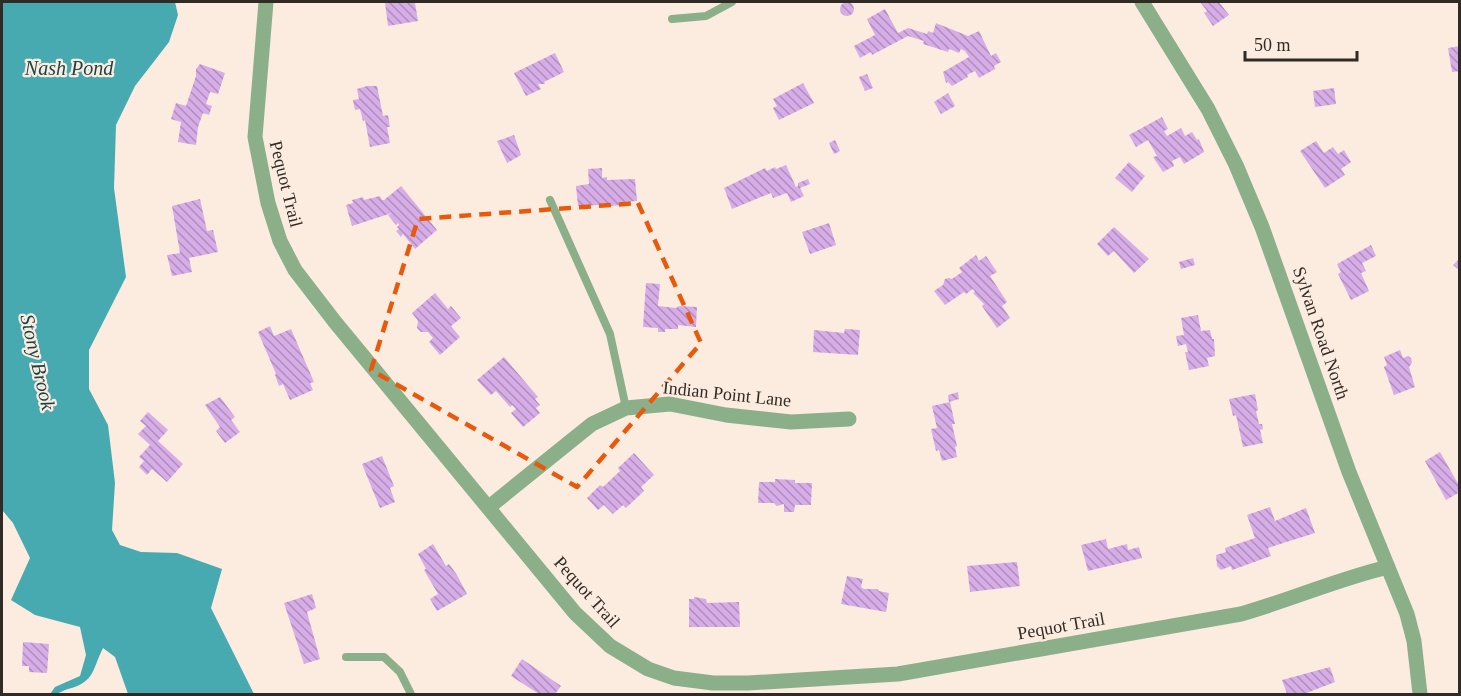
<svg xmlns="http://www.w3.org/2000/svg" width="1461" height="696" font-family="Georgia,serif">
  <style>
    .water { fill: #46aab0 }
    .building { fill: url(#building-back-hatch) }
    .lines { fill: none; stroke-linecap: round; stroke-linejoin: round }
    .lane { stroke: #8bb089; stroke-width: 8 }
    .street { stroke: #8bb089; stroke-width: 15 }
    .marked { fill: none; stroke: #e8590c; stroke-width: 4.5; stroke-dasharray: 12 8; stroke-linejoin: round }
    .labels { text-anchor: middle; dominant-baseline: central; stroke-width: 4.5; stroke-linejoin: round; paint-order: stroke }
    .street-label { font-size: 18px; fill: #312b26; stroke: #fcecdf }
    .water-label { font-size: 20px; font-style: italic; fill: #184548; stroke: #fcecdf }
  </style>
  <defs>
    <pattern id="building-back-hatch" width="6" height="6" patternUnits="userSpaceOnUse" patternTransform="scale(1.5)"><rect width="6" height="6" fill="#d7ade8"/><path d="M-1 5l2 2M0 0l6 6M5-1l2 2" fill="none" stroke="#af8dbc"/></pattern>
  </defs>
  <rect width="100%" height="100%" fill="#fcecdf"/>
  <path class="water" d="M2 2H175L178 15 169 42 135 86 116 125 114 188 126 277 89 350V389L108 425 115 483 112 530 120 545 141 552 177 553 222 569 211 608 254 694H128L115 657 103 648C92 670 95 682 68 689 61 691 58 695 50 694L55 687 80 676 86 655 80 627 35 615 11 600 30 558 13 523 2 510Z"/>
  <path class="building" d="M385 2 415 3 418 21 388 26Z
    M1200 2H1219L1229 15 1213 26 1204 13 1207 11Z
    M840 9a7 7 0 1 1 14 0a7 7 0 1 1-14 0Z
    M885 9 898 33 908 28 927 34 928 31 933 33 936 23 968 36 979 31 991 56 996 53 1001 62 994 66 995 69 979 78 975 71 967 75 968 77 952 86 948 82 946 83 943 72 969 57 965 51 961 49 959 53 949 49 948 52 923 44 924 41 908 36 872 55 871 52 860 58 854 46 875 35 867 19Z
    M1460 46V71L1452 72 1448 48Z
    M555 53 564 72 544 82 545 84H538L541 89 526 96 514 73Z
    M200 64 225 73 218 94 210 92 206 104 212 106 209 115 203 113 198 127 196 145 178 142 181 122 171 119 176 103 186 106 196 76V69Z
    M867 74 873 88 865 91 859 77Z
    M803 83 814 103 779 120 773 108 777 106 773 99Z
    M367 86H377L383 116 388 115 390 127H387L390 143 370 147 365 120 363 121 360 109 355 110 353 100 359 99 357 89Z
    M1334 88 1336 104 1315 107 1313 91Z
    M948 93 955 106 941 114 934 102Z
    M1162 117 1168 129 1164 131 1167 136 1181 128 1185 136 1192 132 1197 140 1199 139 1204 152 1184 164 1180 157 1172 161 1174 166 1163 172 1153 157 1157 156 1148 140 1136 147 1129 135Z
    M514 135 521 155 507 163 497 141Z
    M835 140 840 151 834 154 829 143Z
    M1316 141 1324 153 1333 147 1338 154 1344 150 1351 162 1341 169 1345 175 1325 188 1300 151Z
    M1129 162 1145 176 1132 192 1115 178Z
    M786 165 796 187 798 186V183L808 179 810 184 800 188 804 196 791 202 787 193 773 198 771 193 732 209 724 188 765 168 767 171 775 167 776 169Z
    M602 168V178L607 177V180L635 179 637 201 622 202V205L601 207 600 205 578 206 576 186 589 184 588 169Z
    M401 186 437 230 415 249 403 234 401 237 396 231 399 229 397 227 399 225 398 223 396 225 388 215 392 213 352 226 346 205 353 203 352 200 363 197 364 200 380 196 382 200H384Z
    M200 199 207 231 213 230 218 252 189 258 192 272 172 276 167 255 180 253 172 206Z
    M829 223 836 245 810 254 802 232Z
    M1114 227 1149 259 1134 273 1114 251 1108 256 1097 244Z
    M1371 245 1376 256 1362 263 1366 271 1361 273 1369 291 1351 300 1338 274 1341 272 1337 264Z
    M976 255 979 261 986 256 997 272 990 276 1007 302 1002 306 1010 318 997 328 982 306 984 304 973 293 975 292 973 289 966 294 964 292 945 305 934 291 943 285 945 279 949 278 952 279 962 272 959 268Z
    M1193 258 1195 265 1181 269 1179 262Z
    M1460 258V271L1453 265Z
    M646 283 660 284 658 306 676 308 679 306 697 307 696 327 678 325V329H665V332H658V328L643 327Z
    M435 293 448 309 451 306 461 318 451 326 460 337 440 355 429 342 433 338 428 332H421L417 328 418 321 412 313Z
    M1198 315 1201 331 1210 330 1212 339H1214L1215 356 1207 358 1209 366 1189 370 1185 352H1188L1186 344 1178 346 1176 336 1184 335 1181 318Z
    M270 326 274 336 291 329 314 382 310 383 313 390 290 400 283 384 279 386 275 375 276 374 258 332Z
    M845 329 860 330 858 355 813 352 814 330 844 333Z
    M1400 350 1403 358 1408 356 1411 358 1412 363 1409 367 1415 387 1394 395 1384 367 1387 365 1384 357Z
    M504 357 538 397 535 399 540 405 536 408 540 413 523 427 511 413 516 409 512 405 510 407 496 391 491 395 477 380Z
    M958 392 959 399 949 402 948 395Z
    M1255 394 1258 410 1256 411 1259 424H1262L1263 429 1260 430 1263 443 1243 447 1236 415 1233 416 1229 399Z
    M220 397 235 417 231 420 240 432 225 443 216 431 220 427 205 405Z
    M950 402 955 424H952L957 446 955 447 957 457 942 461 939 450 936 451 931 429 937 428 932 406Z
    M148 412 168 430 158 441 183 464 167 482 152 469 147 475 139 467 144 461 139 457 150 445 138 434 146 426 140 421Z
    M1440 452 1460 487V492L1446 500 1425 461Z
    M634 453 654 475 641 487 644 491 626 508 623 505 613 514 604 505 598 510 587 498 600 485 603 487 620 471 618 468Z
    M382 456 394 486 390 488 395 502 380 508 362 464Z
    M775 479 795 480V483H812L811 505H795L794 512H784V504L777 506 774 503H758L759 482H775Z
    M1270 507 1275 521 1306 508 1315 533 1268 548 1271 556 1232 570 1231 566 1221 570 1217 566 1216 555 1226 552 1225 548 1255 538 1247 515Z
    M1106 539 1108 549 1127 544 1128 550 1139 547 1142 558 1088 571 1081 545Z
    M433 544 446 566 449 564 457 575 467 594 437 611 430 599 438 594 424 570 426 569 418 554Z
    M1017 562 1020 586 970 592 967 566Z
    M847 576 863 579 861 587 864 589H877L879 591 889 593 886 612 841 604Z
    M312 594 316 608 307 612 320 659 304 664 284 603Z
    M694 597 706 599 707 603 739 602 740 627H689V599H694Z
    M23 642 49 644 47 673 29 672V666H22Z
    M522 659 561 686 555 694H539L511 676Z
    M1330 667 1335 682 1304 694H1287L1282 680Z"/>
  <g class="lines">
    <path class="lane" d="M672 19 706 16 732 2
      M550 200 610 334 626 408
      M346 657H384L400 672 411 694"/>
    <path class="street" d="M266 2 255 137 268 203 280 241 295 270 335 322 575 613 610 646 648 669 674 678 713 683H748L898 674 1241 614C1290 600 1338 579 1388 567
      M1142 2 1208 109 1236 165 1262 227 1349 472 1407 614 1414 641 1420 694
      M489 507 592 424 626 408 670 404 726 415 791 422 849 419"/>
  </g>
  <path class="marked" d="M638 203 701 343 577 487 371 370 418 219Z"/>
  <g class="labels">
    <g class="street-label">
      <text transform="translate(286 184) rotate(76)">Pequot Trail</text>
      <text transform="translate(1321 333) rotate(71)">Sylvan Road North</text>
      <text transform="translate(727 394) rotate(6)">Indian Point Lane</text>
      <text transform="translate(587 592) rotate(48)">Pequot Trail</text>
      <text transform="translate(1061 626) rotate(-10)">Pequot Trail</text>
    </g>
    <g class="water-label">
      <text x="69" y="68">Nash Pond</text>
      <text transform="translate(38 362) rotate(77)">Stony Brook</text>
    </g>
  </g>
  <rect width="1461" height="696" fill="none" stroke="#312b26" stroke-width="6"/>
  <path d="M1245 51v9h112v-9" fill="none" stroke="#312b26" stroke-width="3"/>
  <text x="1254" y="51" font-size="18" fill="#312b26" stroke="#fcecdf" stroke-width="4.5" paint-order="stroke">50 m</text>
</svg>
